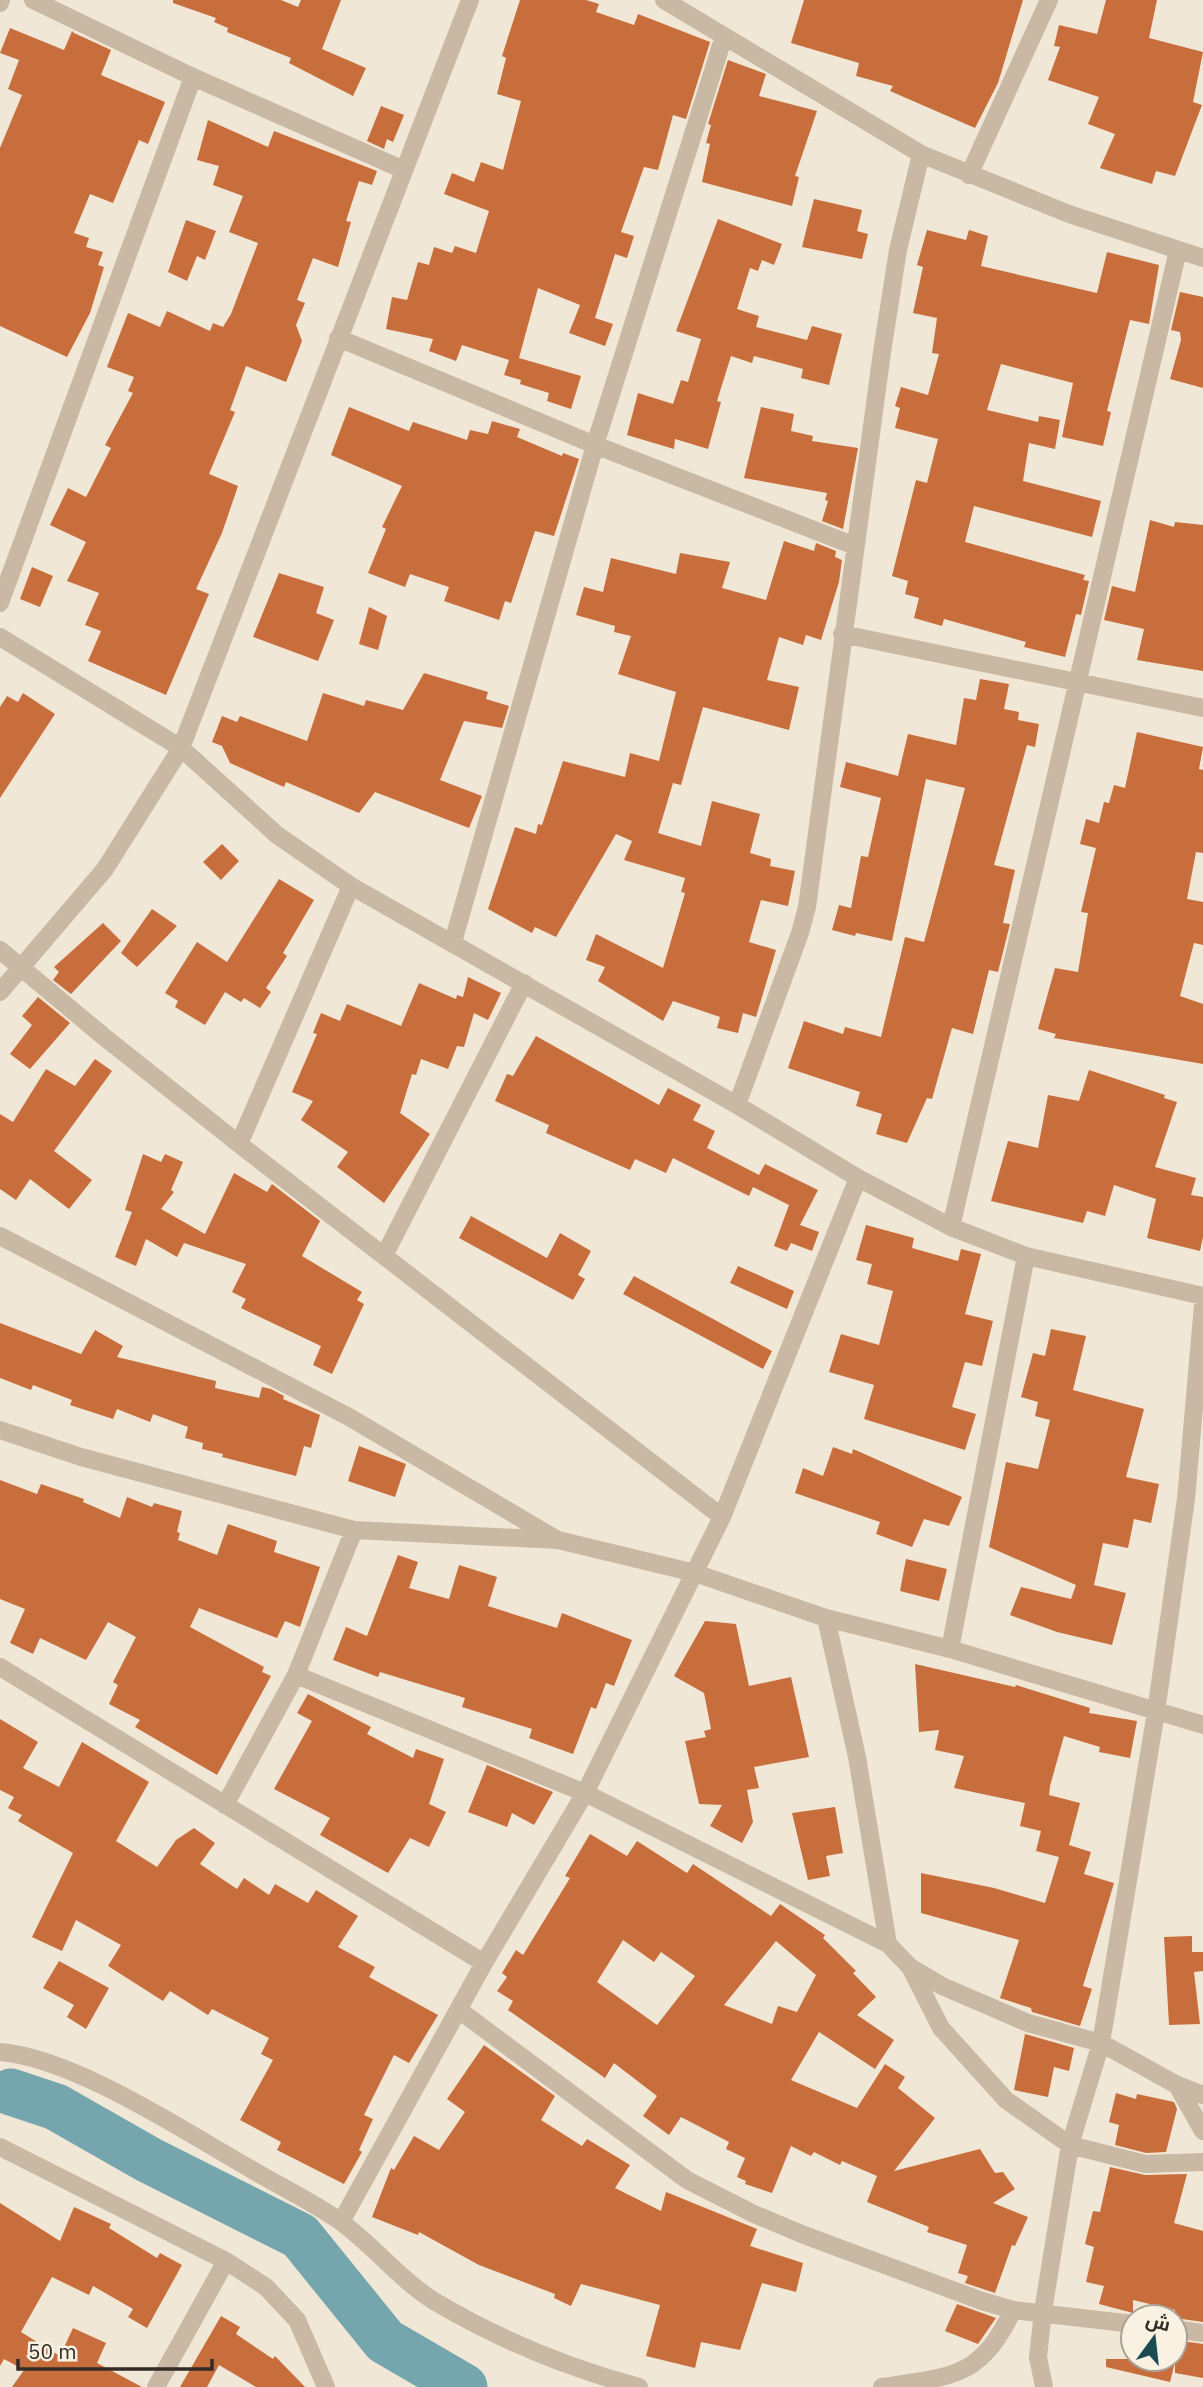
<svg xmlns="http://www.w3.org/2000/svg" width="1203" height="2387" font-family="'IBM Plex Sans',Cairo,sans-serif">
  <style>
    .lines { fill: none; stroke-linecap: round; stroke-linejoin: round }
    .river { stroke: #75a6ae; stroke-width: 47 }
    .building { fill: #c86e3d; fill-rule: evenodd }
    .street { stroke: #c9b8a3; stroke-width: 18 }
  </style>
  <rect width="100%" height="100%" fill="#f1e7d6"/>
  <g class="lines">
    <path class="river" d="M11 2092 56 2107 149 2160 300 2236 385 2341 464 2387"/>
  </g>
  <path class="building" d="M173 0H281L298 7 301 0H341L322 49 366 68 353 96 289 63 291 58 227 32 228 28 214 22 216 18 173 3Z
    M520 0H586L599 4 596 12 634 25 638 14 710 42 686 119 673 115 658 170 644 167 621 232 634 236 627 258 615 254 595 318 613 324 605 346 569 333 580 305 538 288 519 358 581 376 571 409 547 401 549 393 520 384 521 380 504 375 509 360 462 345 456 361 429 351 433 339 386 329 392 297 407 300 418 262 429 265 434 247 452 253 455 246 476 253 489 211 444 194 452 173 474 182 481 162 503 170 521 101 497 94 506 58 502 56Z
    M804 0H1023L998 83 975 128 890 91 893 86 856 76 859 63 791 43Z
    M1106 0H1157L1149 38 1203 52 1193 102 1202 105 1175 176 1156 171 1152 184 1100 168 1115 134 1088 124 1099 97 1048 80 1060 47 1054 46 1059 25 1097 34Z
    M10 28 64 50 72 31 74 33 111 50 101 75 165 102 148 144 139 140 113 203 90 194 74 233 89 238 86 247 103 252 98 265 104 267 90 313 67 357 0 326V148L22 95 8 89 19 60 0 53Z
    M728 60 766 74 759 96 817 111 795 176 799 177 792 206 702 182 710 144 706 143 711 125 708 124Z
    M381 106 404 115 393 142 387 139 384 149 367 141Z
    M208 120 268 147 274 131 377 171 372 185 359 181 346 221 351 222 338 267 313 258 297 300 305 303 296 325 302 341 286 382 246 366 230 410 235 412 209 474 238 486 222 533 196 589 209 594 166 695 88 661 101 631 85 625 99 593 67 581 86 542 50 525 68 488 86 497 111 448 105 445 133 393 128 391 134 377 107 367 128 313 160 327 167 311 210 331 213 323 223 327 231 314 258 243 229 232 243 196 213 185 219 166 197 160Z
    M814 199 862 210 857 231 868 234 862 259 802 247Z
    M718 219 782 244 774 265 762 260 758 271 750 268 737 309 759 316 756 327 807 340 812 326 842 334 829 385 801 378 803 369 754 356 752 363 731 356 717 401 721 402 708 449 675 439 674 449 627 435 638 393 673 404 681 380 688 382 701 339 676 331Z
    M186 220 216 231 205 260 197 256 187 281 168 272Z
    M927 230 966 240 969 230 988 236 981 266 1097 293 1107 252 1159 265 1149 324 1130 320 1107 411 1111 412 1103 446 1062 437 1073 383 1001 364 987 410 1038 422 1039 416 1060 420 1055 449 1029 443 1023 481 1101 501 1092 537 974 506 965 542 1085 575 1083 580 1089 581 1081 615 1076 614 1065 657 1024 647 1026 642 944 619 942 626 914 618 919 598 905 594 908 581 892 576 916 480 927 483 938 439 895 428 900 408 895 406 901 387 928 395 939 354 932 353 937 318 913 313 923 267 917 265Z
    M1180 292 1203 297V388L1170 379 1181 340 1180 332 1171 330Z
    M349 407 409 431 413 422 467 440 470 430 488 434 492 421 520 429 517 437 562 456 563 453 579 459 554 536 535 531 511 603 505 601 499 620 444 601 449 587 410 574 405 587 368 573 386 529 382 527 402 486 331 455Z
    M761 407 794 414 791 431 813 436 812 441 858 448 843 529 822 521 828 501 825 500 827 493 744 478Z
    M1150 520 1174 527 1175 522 1203 525V671L1137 660 1144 629 1104 620 1112 586 1135 592Z
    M784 541 814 551 816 543 836 551 835 557 842 560 839 582 821 640 806 635 803 645 779 637 767 680 799 687 789 730 703 707 681 785 673 783 658 833 701 846 712 801 760 814 750 853 771 859 770 866 795 871 788 906 761 900 749 942 776 950 756 1017 743 1013 738 1033 717 1028 720 1017 673 1001 663 1021 598 981 605 967 586 960 596 934 663 968 685 893 681 892 685 878 624 860 632 841 616 834 556 937 535 927 532 933 488 909 515 827 536 834 538 824 542 825 563 761 625 777 630 753 659 761 676 692 618 674 631 636 614 632 615 626 576 615 584 587 603 592 611 558 676 574 680 553 730 562 722 588 766 600Z
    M32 567 53 576 40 607 20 599Z
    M279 573 324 587 316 613 334 620 318 661 253 637Z
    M369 607 387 616 378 650 359 644Z
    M424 673 488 692 486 699 509 706 502 728 464 721 440 780 482 796 469 828 375 792 359 813 286 782 284 787 230 763 222 746 212 742 222 716 237 722 240 716 307 741 323 693 364 706 366 700 403 710Z
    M980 679 1009 684 1004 709 1019 712 1018 720 1039 724 1035 747 1027 745 994 865 1015 870 1003 923 1010 924 998 972 989 970 973 1034 952 1028 932 1099 927 1098 907 1143 876 1134 882 1114 856 1106 860 1092 788 1068 804 1021 843 1034 845 1027 881 1037 905 937 924 942 965 788 926 779 892 941 856 933 855 936 832 930 839 905 851 908 861 856 868 857 881 798 840 787 846 762 898 776 908 734 956 745 964 698 976 700Z
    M23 693 55 714 0 798V707L7 696 18 702Z
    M1137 732 1203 747 1199 769 1203 770V853L1196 852 1187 899 1203 902V945L1194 943 1180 996 1203 1004V1064L1054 1038 1056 1034 1038 1029 1055 968 1078 972 1088 913 1081 912 1096 848 1080 844 1086 819 1099 823 1104 802 1109 803 1114 785 1125 788Z
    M222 844 239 861 221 880 203 862Z
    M279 879 314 900 283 953 287 956 266 988 271 992 260 1008 244 998 241 1002 225 992 205 1025 175 1007 178 1001 165 993 197 942 227 962Z
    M152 909 177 926 137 967 121 953Z
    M103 923 121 941 71 994 53 980 59 972 54 967Z
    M468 977 501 993 488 1020 474 1013 464 1047 457 1046 448 1069 421 1059 416 1075 412 1074 400 1113 430 1134 384 1203 337 1167 348 1152 301 1120 313 1101 292 1092 317 1034 313 1033 321 1013 340 1021 347 1004 401 1026 419 983 456 999 457 995 463 997Z
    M38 997 70 1023 30 1069 10 1054 32 1025 22 1016Z
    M536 1036 659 1105 668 1088 701 1105 693 1120 715 1131 707 1148 759 1175 765 1164 818 1190 800 1225 819 1232 812 1251 791 1243 787 1251 774 1246 789 1205 753 1187 749 1196 673 1158 666 1173 635 1159 630 1170 546 1133 549 1125 495 1101 507 1074 513 1076Z
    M95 1059 112 1071 54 1151 92 1180 69 1209 30 1179 16 1200 0 1189V1114L13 1122 46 1069 75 1086Z
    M1089 1070 1165 1095 1164 1098 1177 1102 1155 1167 1196 1178 1191 1195 1203 1197V1237L1200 1251 1147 1238 1156 1199 1114 1185 1105 1216 1087 1211 1083 1223 991 1201 1008 1141 1038 1148 1048 1095 1079 1101Z
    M143 1154 161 1162 165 1154 183 1162 171 1190 174 1192 161 1209 205 1234 234 1173 267 1192 272 1184 320 1221 302 1256 362 1292 357 1300 364 1304 332 1374 313 1365 321 1346 241 1308 246 1299 232 1292 246 1264 184 1243 177 1257 146 1239 136 1266 115 1257 132 1212 125 1210Z
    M471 1216 547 1258 560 1233 591 1251 578 1275 585 1279 573 1300 459 1238Z
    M866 1225 914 1238 912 1248 958 1261 961 1249 981 1254 965 1314 993 1321 982 1366 965 1362 952 1407 976 1414 965 1450 864 1419 874 1385 829 1372 841 1334 879 1345 893 1291 867 1284 872 1264 856 1260Z
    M738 1266 794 1291 787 1309 730 1283Z
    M634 1276 772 1351 763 1369 623 1294Z
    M0 1323 81 1354 95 1330 123 1346 117 1357 216 1381 215 1388 259 1398 262 1387 271 1389 284 1396 283 1399 320 1415 311 1448 304 1446 296 1476 222 1457 223 1454 202 1449 203 1443 185 1438 188 1427 153 1414 150 1422 117 1409 113 1419 70 1405 72 1400 33 1385 31 1390 0 1378Z
    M1051 1329 1086 1336 1073 1390 1144 1409 1126 1477 1159 1484 1151 1523 1134 1519 1128 1548 1103 1543 1094 1585 1126 1593 1112 1645 1057 1632 1010 1615 1021 1587 1071 1599 1076 1585 989 1547 1006 1462 1038 1469 1050 1420 1035 1416 1038 1402 1021 1397 1033 1353 1045 1356Z
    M359 1446 406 1464 395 1497 348 1481Z
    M833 1447 852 1454 853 1449 962 1497 949 1526 924 1519 912 1547 876 1534 880 1522 795 1493 803 1468 823 1476Z
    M0 1480 37 1494 41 1484 84 1499 83 1502 120 1518 127 1497 152 1507 154 1503 182 1511 177 1532 180 1533 178 1540 217 1555 228 1524 277 1541 274 1552 320 1567 300 1627 285 1621 277 1638 199 1608 190 1627 264 1667 262 1672 271 1676 217 1775 135 1727 140 1720 109 1704 118 1685 113 1682 136 1637 108 1622 86 1660 40 1638 33 1654 10 1643 25 1609 0 1599Z
    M398 1555 418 1562 409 1588 449 1599 459 1565 497 1577 488 1606 557 1628 562 1613 632 1640 614 1686 606 1683 596 1709 591 1707 573 1754 529 1738 532 1729 462 1707 465 1698 380 1672 378 1677 333 1660 346 1627 367 1636Z
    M906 1559 947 1569 939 1601 900 1591Z
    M705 1621 736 1624 749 1686 791 1677 809 1757 754 1767 759 1788 747 1790 753 1822 742 1843 710 1826 722 1805 699 1804 685 1741 706 1737 704 1731 711 1729 704 1693 674 1676Z
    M915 1664 1015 1687 1016 1685 1090 1708 1089 1713 1137 1721 1130 1758 1099 1752 1100 1747 1064 1736 1050 1786 1049 1795 1080 1803 1069 1845 1091 1852 1084 1874 1114 1883 1083 1986 1092 1989 1080 2026 1032 2012 1031 2008 1000 1998 1019 1940 921 1913V1873L994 1888 1045 1903 1059 1857 1036 1851 1041 1831 1020 1826 1025 1803 954 1788 964 1756 935 1750 939 1730 919 1732Z
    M308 1694 371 1727 367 1734 413 1758 416 1749 444 1759 429 1804 446 1812 429 1847 410 1838 388 1873 320 1835 330 1818 274 1789 312 1721 297 1713Z
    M0 1719 38 1742 23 1768 59 1787 82 1742 149 1782 116 1841 157 1867 176 1840 194 1828 215 1843 200 1864 237 1889 244 1878 269 1895 275 1884 308 1903 316 1890 358 1916 338 1947 375 1967 369 1977 438 2015 409 2063 394 2055 364 2115 373 2119 359 2150 362 2152 344 2184 277 2150 281 2142 240 2120 273 2060 261 2054 269 2038 212 2009 208 2015 170 1991 163 2001 108 1966 121 1945 76 1920 62 1951 32 1937 73 1853 18 1821 22 1815 8 1808 14 1797 0 1790Z
    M487 1765 553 1792 534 1825 512 1813 507 1827 468 1812Z
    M835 1807 843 1853 826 1856 830 1876 808 1880 792 1813Z
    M590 1834 627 1856 637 1841 687 1873 693 1864 771 1916 780 1904 825 1935 823 1938 856 1971 853 1973 876 1997 857 2015 894 2040 875 2069 819 2032 791 2080 857 2108 885 2064 905 2077 898 2088 935 2118 894 2171 980 2149 995 2173 1003 2172 1015 2189 993 2203 1028 2217 1015 2246 1012 2245 995 2293 965 2283 968 2276 958 2273 967 2245 927 2232 929 2227 867 2202 877 2176 842 2161 840 2165 814 2152 811 2156 791 2146 772 2193 745 2184 746 2181 737 2177 745 2158 726 2149 729 2142 681 2117 669 2135 643 2116 657 2096 614 2063 605 2078 508 2010 513 2001 497 1991 507 1977 502 1973 516 1950 523 1955 570 1878 565 1876ZM623 1940 654 1962 661 1952 695 1976 657 2025 597 1982ZM776 1941 816 1975 797 2012 778 2006 772 2024 724 2005Z
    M1192 1936V1952H1203V1971L1194 1972 1200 2024 1169 2025 1164 1937Z
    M59 1961 109 1988 86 2029 67 2017 74 2005 43 1988Z
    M1025 2034 1074 2048 1069 2071 1054 2067 1048 2097 1014 2090Z
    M484 2045 555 2096 541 2120 582 2146 587 2139 630 2165 615 2188 661 2211 666 2192 757 2229 750 2246 803 2263 796 2292 762 2283 740 2350 701 2342 695 2368 646 2356 660 2305 581 2284 571 2306 554 2298 555 2294 479 2265 419 2232 418 2235 372 2217 391 2168 394 2170 414 2136 439 2150 465 2112 447 2099Z
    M1116 2093 1136 2099 1137 2094 1174 2102 1177 2109 1166 2152 1146 2153 1115 2145 1119 2125 1109 2122Z
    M1110 2167 1145 2175 1187 2174 1174 2223 1203 2231V2322L1175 2318V2310L1133 2300V2313L1099 2304 1104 2286 1086 2282 1094 2247 1085 2244 1093 2211 1100 2212Z
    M0 2203 60 2241 74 2207 111 2224 109 2228 157 2258 160 2253 182 2265 147 2328 128 2317 133 2309 93 2286 89 2295 52 2277 21 2332 60 2356 73 2328 106 2343 97 2363 142 2387H12L24 2370 4 2359 0 2366Z
    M957 2304 996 2318 978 2344 945 2331Z
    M221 2316 240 2327 236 2334 273 2359 275 2356 305 2387H256L219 2365 207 2387H180Z
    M1175 2340 1203 2344V2378L1175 2373V2362L1170 2382 1106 2367V2359H1175Z"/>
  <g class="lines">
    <path class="street" d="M33 0 193 77 404 170
      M664 0 921 154 1069 214 1203 258
      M0 3 1 0
      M969 175 1049 0
      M338 338 595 445 855 546
      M0 603 193 77
      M842 634 1203 708
      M0 637 181 748 277 835 351 886 737 1105 858 1178 951 1227 1026 1256 1203 1296
      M453 942 595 445 724 36
      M0 950 103 1036 239 1144 722 1517 585 1793 484 1963 341 2222
      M0 992 105 869 181 748 470 0
      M737 1105 800 933 807 907 882 352 898 250 921 154
      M239 1144 351 886
      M951 1227 1178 250
      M0 1236 349 1417 556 1539
      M384 1256 524 983
      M0 1430 81 1457 354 1530 558 1540 695 1573 826 1618 950 1649 1203 1725
      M722 1517 858 1178
      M826 1618 857 1757 888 1944 910 1967 941 2028 1006 2100 1070 2145 1145 2164 1203 2162
      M950 1649 1026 1256
      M0 1667 484 1963
      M296 1675 585 1793 888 1944
      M225 1805 296 1675 354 1530
      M910 1967 942 1986 1028 2023 1101 2043 1177 2085 1203 2095
      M459 2010 687 2180 754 2214 804 2235 982 2301 1013 2310 1133 2324
      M0 2052C74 2058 184 2131 249 2168 279 2186 313 2202 341 2222 374 2246 399 2279 434 2301 498 2339 568 2368 639 2387
      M1177 2085 1203 2131
      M0 2147 226 2261 266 2287 297 2320 326 2387
      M1175 2329 1203 2333
      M156 2387 226 2261
      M882 2387C952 2376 980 2379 1013 2310
      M1044 2387 1038 2357 1043 2311 1070 2145 1101 2043 1156 1712 1186 1499 1203 1305"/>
  </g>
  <g transform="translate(1154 2338) rotate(15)"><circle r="33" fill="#f9f1e2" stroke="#aaa296" stroke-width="2"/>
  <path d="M0-5L12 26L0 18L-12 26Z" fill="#1a4b55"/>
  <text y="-10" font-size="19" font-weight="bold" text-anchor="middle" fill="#332b25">ش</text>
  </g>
  <path d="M18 2359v10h194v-10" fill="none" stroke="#332b25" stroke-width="3.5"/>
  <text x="28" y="2359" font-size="21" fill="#332b25" stroke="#f9f1e2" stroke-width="5" paint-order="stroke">50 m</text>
</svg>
